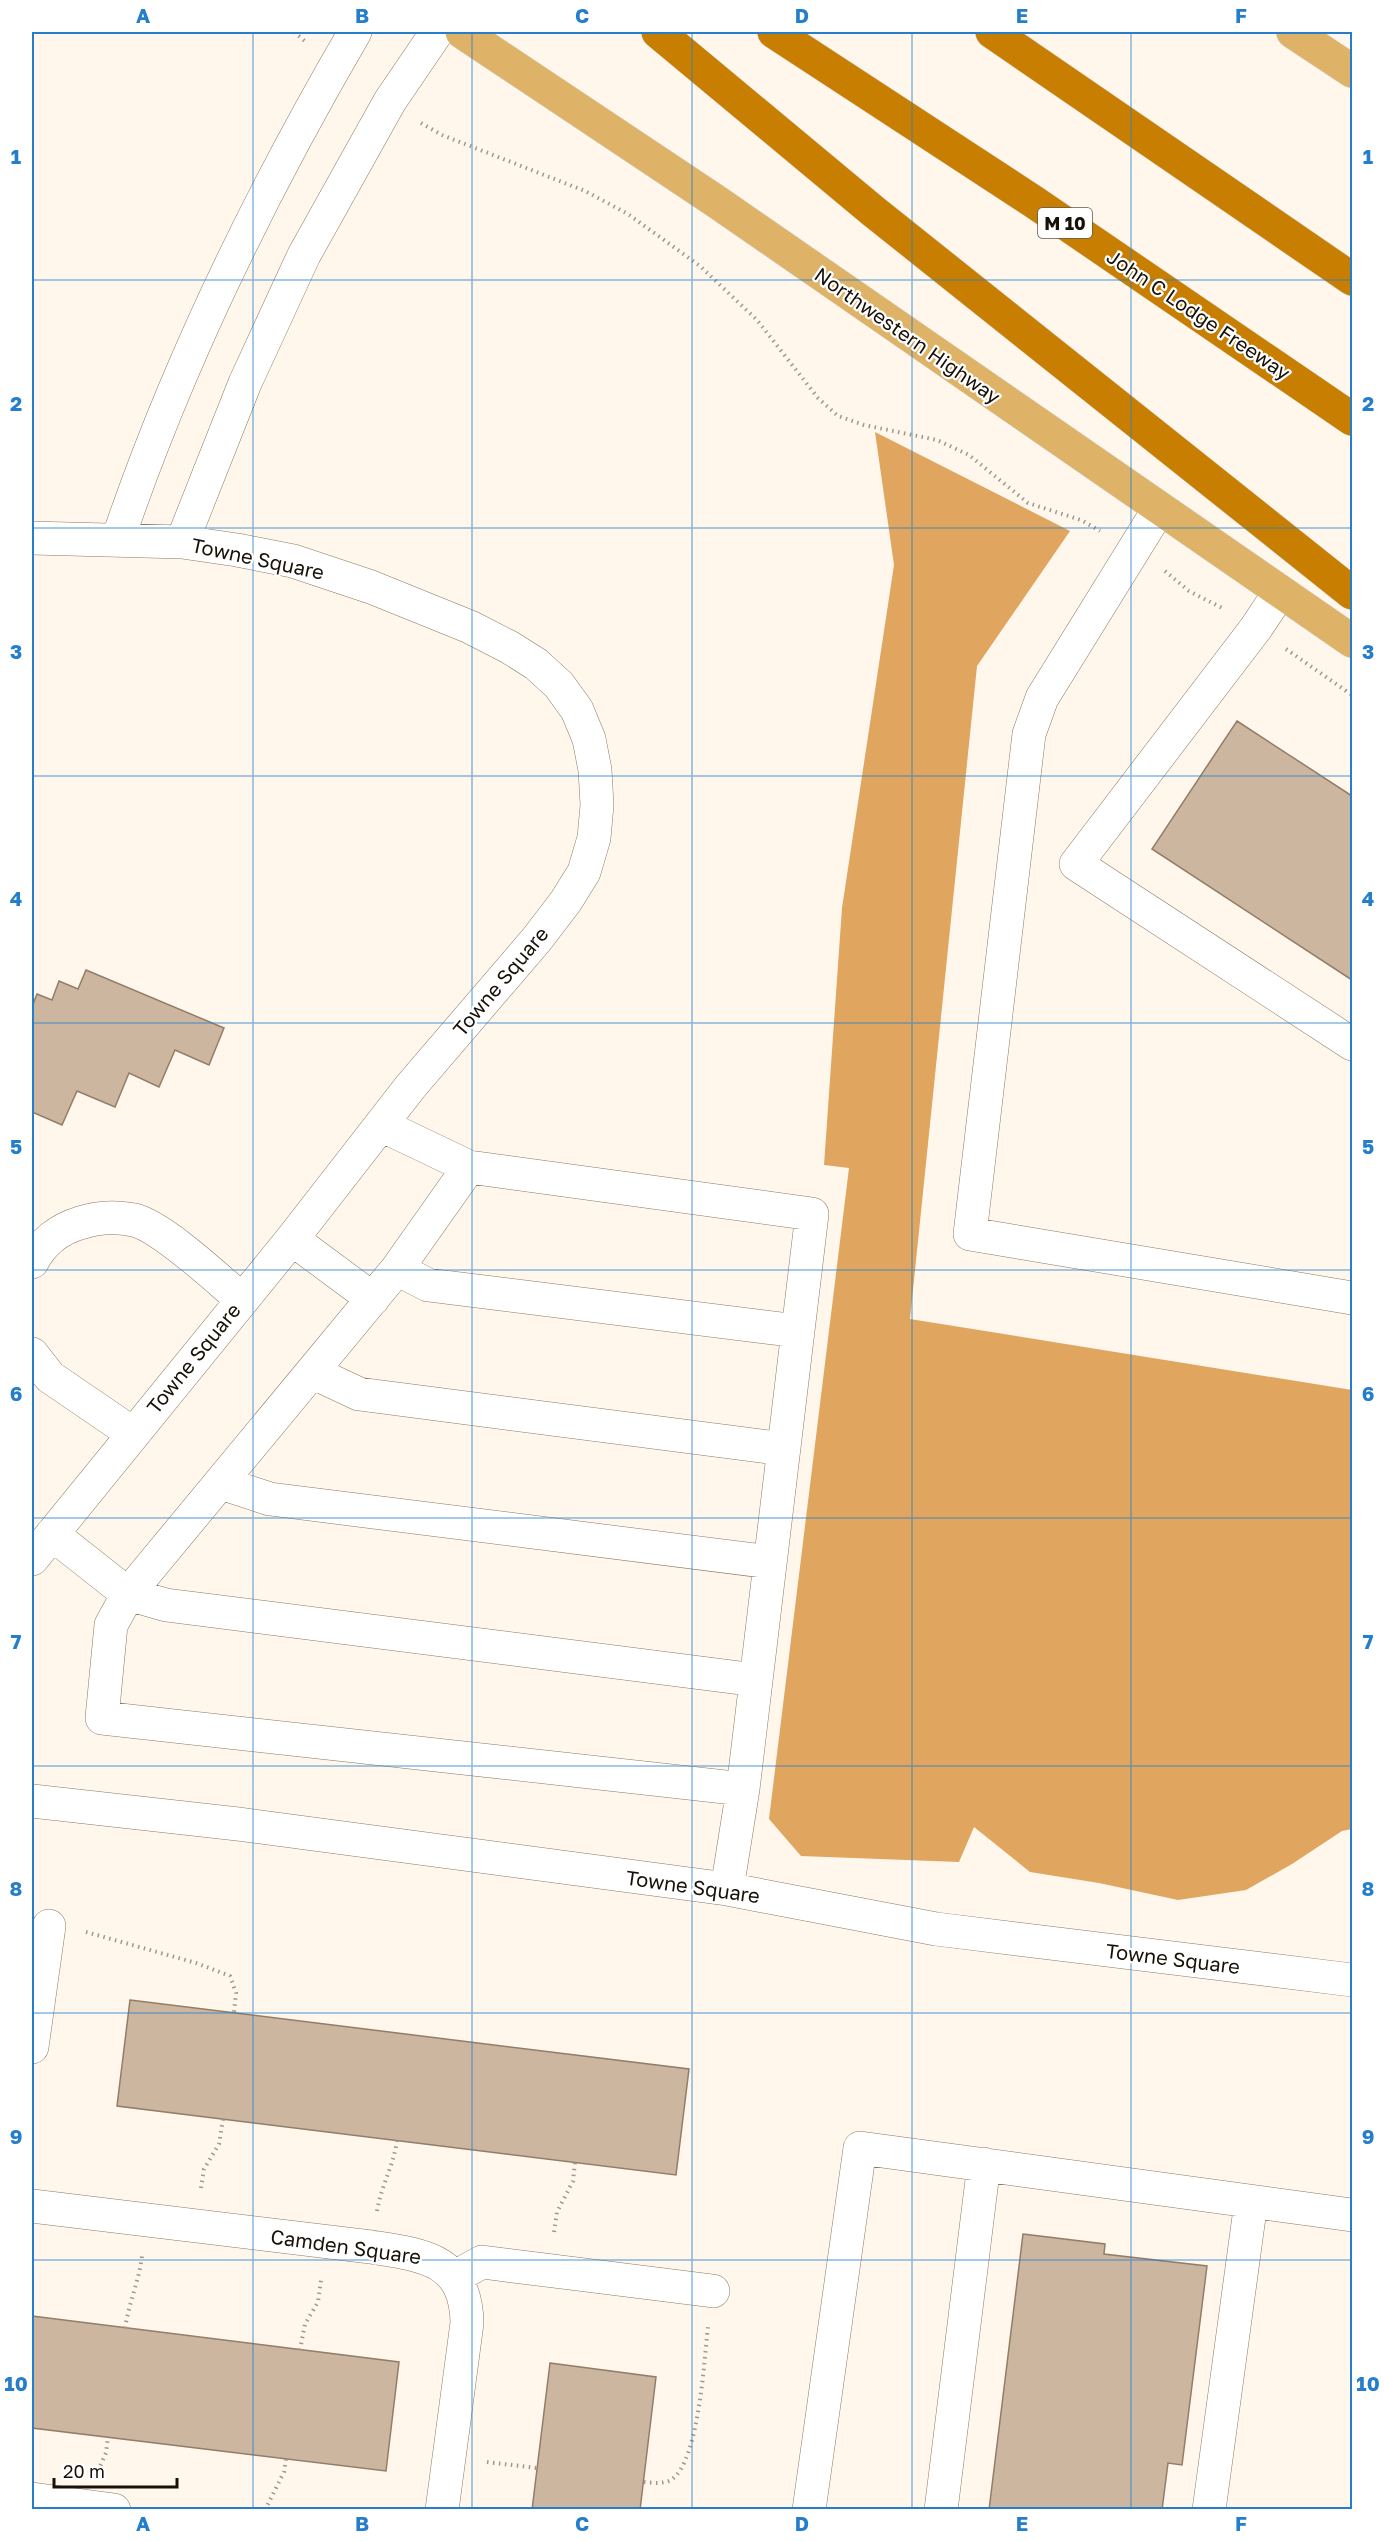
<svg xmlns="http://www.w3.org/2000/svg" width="1384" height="2541" font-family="'Golos Text',sans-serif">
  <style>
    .forest { fill: #e0a55f }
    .building { fill: #cdb69f; stroke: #927d67; stroke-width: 1.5 }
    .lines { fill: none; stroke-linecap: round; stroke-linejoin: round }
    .minor-casing { stroke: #8d7962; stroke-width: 34 }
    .major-casing { stroke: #d5d4d3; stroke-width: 34 }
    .highway-casing { stroke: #d5d4d3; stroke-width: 34 }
    .path { stroke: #a0988e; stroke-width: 4; stroke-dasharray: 1.5 4.5; stroke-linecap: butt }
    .minor { stroke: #fff; stroke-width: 33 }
    .major { stroke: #deb267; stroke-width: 33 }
    .highway { stroke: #c87e01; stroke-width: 33 }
    .grid { fill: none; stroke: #247ecb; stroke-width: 1.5; stroke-opacity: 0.55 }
    .labels { text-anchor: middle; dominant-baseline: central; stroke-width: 4.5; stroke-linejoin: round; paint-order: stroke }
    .shield { fill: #fff; stroke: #5d5852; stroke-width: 1.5 }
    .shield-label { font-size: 18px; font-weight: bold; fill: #181108 }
    .street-label { font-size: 20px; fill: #181108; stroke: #fff }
    .neatline { fill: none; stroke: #247ecb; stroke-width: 2 }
    .grid-label { font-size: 20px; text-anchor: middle; font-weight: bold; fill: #247ecb }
  </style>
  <rect width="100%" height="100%" fill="#fff6ec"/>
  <path class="forest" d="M875 432 1070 531 977 666 910 1319 1352 1390V1829L1342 1831 1292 1864 1246 1890 1178 1900 1099 1883 1030 1872 974 1827 959 1862 801 1856 769 1819 849 1168 824 1165 842 908 894 565Z"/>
  <path class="building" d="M1237 721 1352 796V980L1152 849Z
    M86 970 224 1028 209 1065 175 1050 159 1087 129 1073 115 1107 77 1091 62 1125 32 1112V1007L37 994 52 1000 59 981 78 989Z
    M130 2000 689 2069 676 2175 117 2106Z
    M1023 2234 1105 2244 1104 2254 1207 2266 1182 2465 1168 2463 1162 2510H989Z
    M32 2316 399 2362 386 2471 32 2428Z
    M550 2363 656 2377 640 2510H532Z"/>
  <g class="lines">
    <g class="minor-casing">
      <path id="minor" d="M1159 509 1042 698 1029 734 970 1234 1352 1298
        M32 538 182 542 237 550 293 561 371 587 470 627 509 647 536 664 559 685 577 710 589 739 595 770 597 805 594 838 584 872 566 901 537 939 411 1086 292 1239 32 1559
        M118 539C178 362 261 193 355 32
        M182 542 245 383 304 255 390 101 437 32
        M1280 592 1256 628 1076 864 1352 1044
        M469 1167 397 1269 128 1594 166 1605 756 1680
        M292 1239 373 1299
        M32 1262C42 1243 59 1229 80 1223 98 1217 115 1216 134 1220 161 1226 218 1279 241 1299
        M397 1269 428 1285 798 1331
        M32 1354 50 1377 132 1433
        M312 1372 359 1394 784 1449
        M221 1483 270 1499 770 1562
        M52 1534 128 1594 111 1625 102 1718 743 1789 812 1214 469 1167 381 1125
        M32 1801 238 1824 727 1889 936 1929 1352 1980
        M727 1889 743 1789
        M32 2047 49 1926
        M32 2206 371 2247C423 2255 466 2259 467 2323L442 2510
        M455 2277 482 2262 713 2291
        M32 2499 114 2510
        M809 2510 860 2148 1352 2215
        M941 2510 984 2164
        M1209 2510 1251 2202"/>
    </g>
    <g class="major-casing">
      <path id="major" d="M462 32 717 202 1352 641
        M1293 32 1352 71"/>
    </g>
    <g class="highway-casing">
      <path id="highway" d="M658 32 873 211 1352 593
        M774 32 1034 202 1352 419
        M992 32 1352 279"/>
    </g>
    <path class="path" d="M294 32 307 43
      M421 123 442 135 585 191 628 214 700 266 757 320 818 398 838 416 864 425 937 440 969 455 1028 503 1081 520 1100 531
      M1165 571 1189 591 1224 609
      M1286 649 1352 695
      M86 1932 196 1963 230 1976 236 1993 234 2012
      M201 2188 204 2169 219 2144 223 2119
      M377 2211C381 2186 394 2165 397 2140
      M554 2232 557 2212 573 2181 575 2162
      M125 2328C129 2303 139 2281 142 2256
      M300 2350 305 2324 318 2302 321 2280
      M487 2462 537 2468
      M98 2471 106 2453 108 2437
      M644 2482C653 2483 663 2484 671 2480 699 2462 704 2360 708 2327
      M265 2510 284 2472 286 2459"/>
    <use href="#minor" class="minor"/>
    <use href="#major" class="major"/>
    <use href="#highway" class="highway"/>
  </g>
  <path class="grid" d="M253 32V2510M472 32V2510M692 32V2510M912 32V2510M1131 32V2510M32 280H1352M32 528H1352M32 776H1352M32 1023H1352M32 1270H1352M32 1518H1352M32 1766H1352M32 2013H1352M32 2260H1352"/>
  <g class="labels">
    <rect class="shield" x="1038" y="208" width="54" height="30" rx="4.5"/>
    <g class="shield-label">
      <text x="1065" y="223">M 10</text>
    </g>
    <g class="street-label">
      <text transform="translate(1199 314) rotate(34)">John C Lodge Freeway</text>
      <text transform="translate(908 335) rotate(35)">Northwestern Highway</text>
      <text transform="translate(258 558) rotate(12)">Towne Square</text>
      <text transform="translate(500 981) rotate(-50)">Towne Square</text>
      <text transform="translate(193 1358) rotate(-51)">Towne Square</text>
      <text transform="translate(693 1886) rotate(8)">Towne Square</text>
      <text transform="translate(1173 1958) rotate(7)">Towne Square</text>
      <text transform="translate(346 2246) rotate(8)">Camden Square</text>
    </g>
  </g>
  <rect width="1384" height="2541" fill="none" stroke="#ffffff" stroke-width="66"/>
  <path d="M54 2478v9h123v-9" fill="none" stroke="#181108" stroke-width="3"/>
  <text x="63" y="2478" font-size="18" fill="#181108" stroke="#ffffff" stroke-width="4.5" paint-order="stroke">20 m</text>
  <rect x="33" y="33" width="1318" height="2475" class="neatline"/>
  <g class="grid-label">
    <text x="143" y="23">A</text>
    <text x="362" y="23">B</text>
    <text x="582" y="23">C</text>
    <text x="802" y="23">D</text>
    <text x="1022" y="23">E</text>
    <text x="1241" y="23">F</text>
    <text x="16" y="164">1</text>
    <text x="1368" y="164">1</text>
    <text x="16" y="411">2</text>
    <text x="1368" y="411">2</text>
    <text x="16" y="659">3</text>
    <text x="1368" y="659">3</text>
    <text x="16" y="906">4</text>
    <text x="1368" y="906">4</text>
    <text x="16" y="1154">5</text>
    <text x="1368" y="1154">5</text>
    <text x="16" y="1401">6</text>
    <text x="1368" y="1401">6</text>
    <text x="16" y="1649">7</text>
    <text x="1368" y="1649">7</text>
    <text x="16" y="1896">8</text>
    <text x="1368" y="1896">8</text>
    <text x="16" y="2144">9</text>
    <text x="1368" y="2144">9</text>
    <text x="16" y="2391">10</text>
    <text x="1368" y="2391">10</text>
    <text x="143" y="2531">A</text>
    <text x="362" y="2531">B</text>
    <text x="582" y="2531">C</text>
    <text x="802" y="2531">D</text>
    <text x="1022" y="2531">E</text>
    <text x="1241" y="2531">F</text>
  </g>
</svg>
